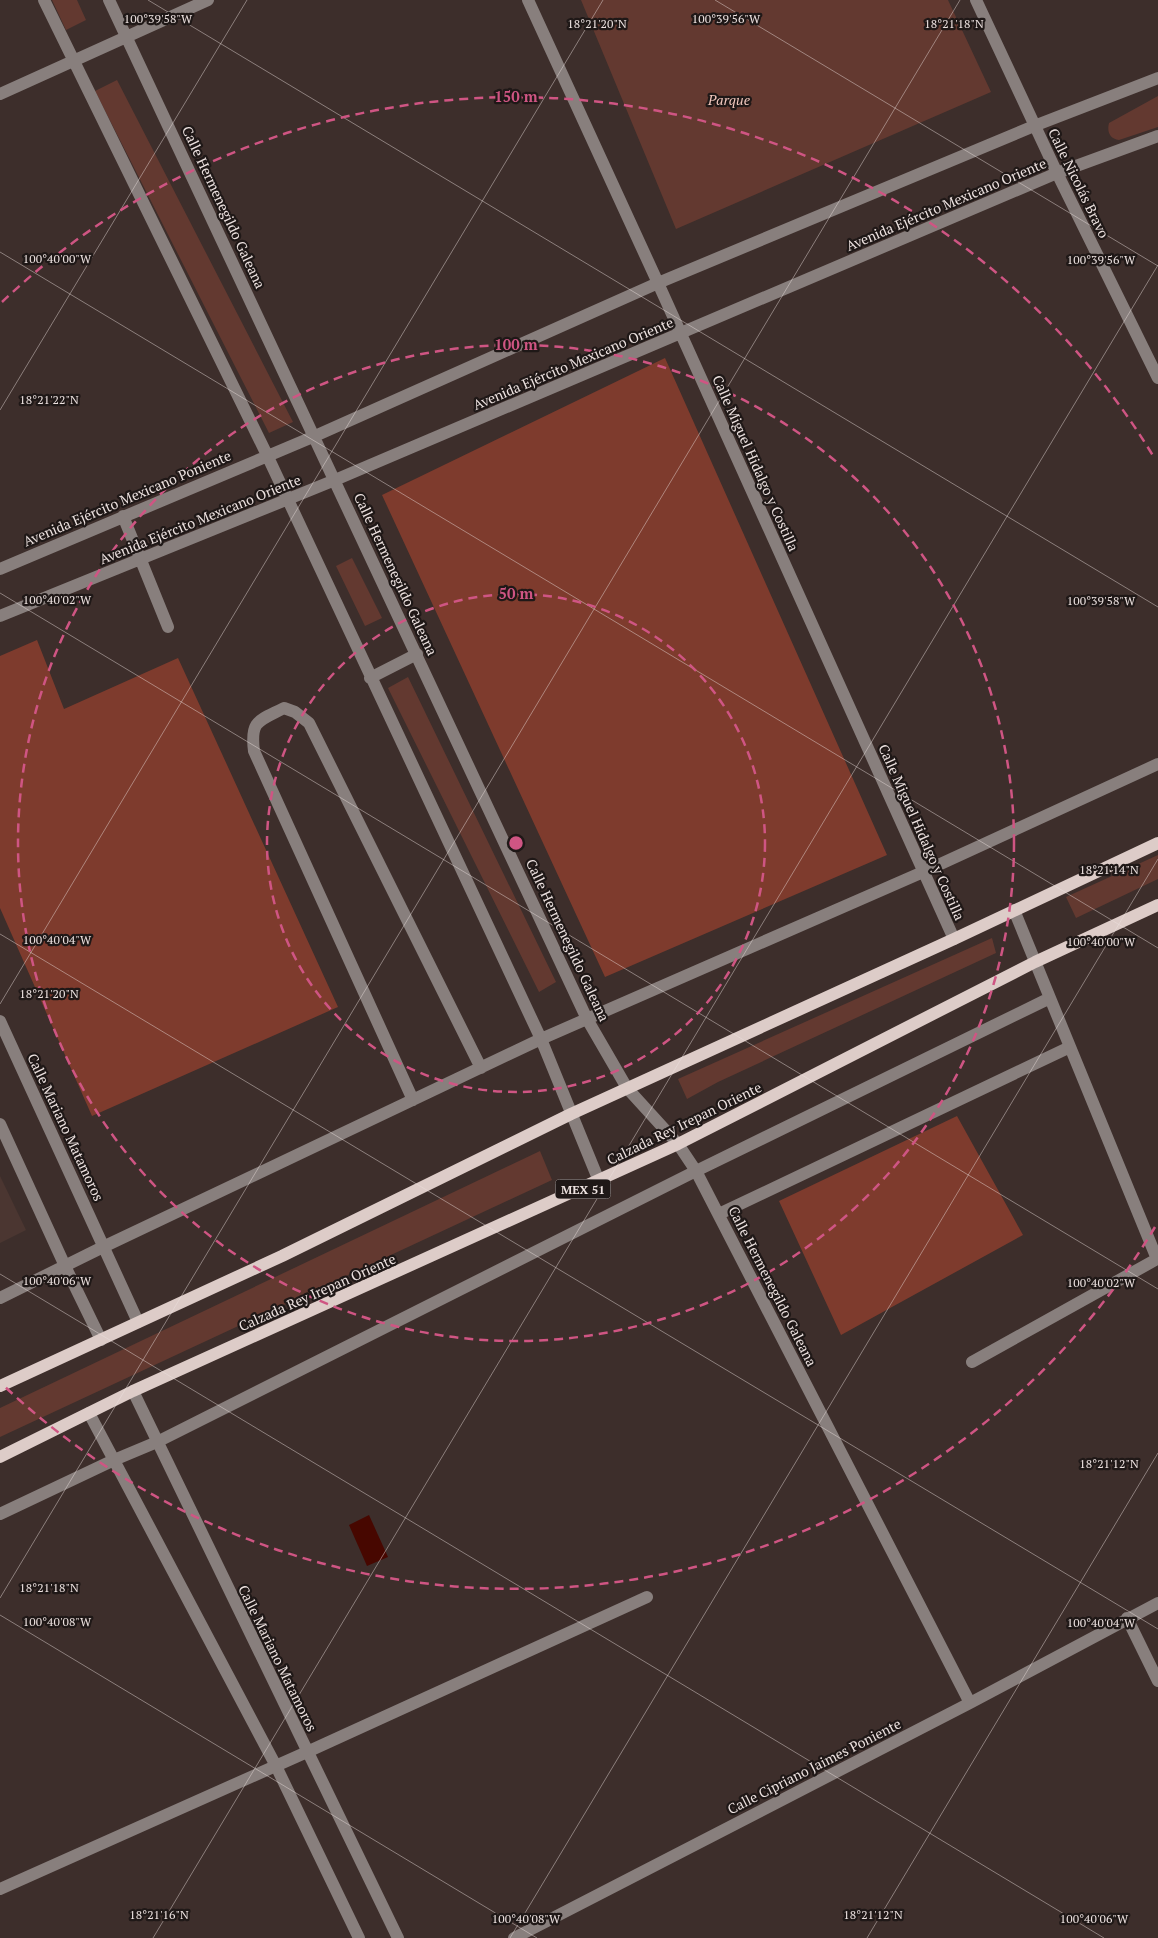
<svg xmlns="http://www.w3.org/2000/svg" width="1158" height="1938" font-family="'PT Serif',serif">
  <style>
    .built { fill: #4b3631 }
    .green { fill: #633930 }
    .water { fill: #470700 }
    .building { fill: #7e3b2d }
    .lines { fill: none; stroke-linecap: round; stroke-linejoin: round }
    .minor { stroke: #887f7d; stroke-width: 12 }
    .major { stroke: #ddccc8; stroke-width: 12 }
    .ticks { fill: none; stroke: #ede2e0; stroke-width: 1; stroke-opacity: 0.45 }
    .ring { fill: none; stroke: #cf5583; stroke-width: 2.5; stroke-dasharray: 9 6 }
    .labels { text-anchor: middle; dominant-baseline: central; stroke-width: 4.5; stroke-linejoin: round; paint-order: stroke }
    .shield { fill: #1f1817; stroke: #afa5a4; stroke-width: 1 }
    .shield-label { font-size: 12px; font-weight: bold; fill: #ede2e0 }
    .park-label { font-size: 14px; font-style: italic; fill: #f2c8be; stroke: #1f1817 }
    .street-label { font-size: 14px; fill: #ede2e0; stroke: #1f1817 }
    .ticks-label { font-size: 12px; text-anchor: middle; fill: #ede2e0; stroke: #1f1817; stroke-width: 4.5; stroke-linejoin: round; paint-order: stroke }
    .centre { fill: #cf5583; stroke: #1f1817; stroke-width: 2.5 }
    .ring-label { font-size: 15px; text-anchor: middle; font-weight: bold; fill: #cf5583; stroke: #1f1817; stroke-width: 4.5; stroke-linejoin: round; paint-order: stroke }
  </style>
  <rect width="100%" height="100%" fill="#3d2e2b"/>
  <path class="built" d="M0 1176 26 1230 0 1243Z"/>
  <path class="green" d="M52 0H77L86 20 66 30Z
    M581 0H948L991 92 676 229Z
    M117 80 293 422 269 433 95 91Z
    M1158 96V127L1119 140C1109 139 1107 131 1109 123Z
    M352 558 382 618 365 626 336 566Z
    M408 677 556 982 539 992 388 688Z
    M1158 855V879L1076 918 1066 897Z
    M992 938 996 953 718 1082 687 1099 678 1079Z
    M540 1151 552 1180 0 1437V1408Z"/>
  <path class="water" d="M369 1515 388 1557 367 1566 349 1525Z"/>
  <path class="building" d="M665 358 887 855 605 977 382 495Z
    M37 640 64 709 178 658 338 1007 92 1116 0 908V656Z
    M957 1116 1023 1235 841 1335 779 1201Z"/>
  <g class="lines">
    <path class="minor" d="M44 0 267 455 541 1039 599 1181
      M109 0 587 1019 627 1088 678 1144 696 1171 970 1703
      M528 0 658 283 954 939
      M976 0 1057 173 1158 378
      M0 94 208 0
      M123 516 168 627
      M0 569 315 436 658 283 1034 126 1158 78
      M0 616 335 480 1057 173 1158 136
      M370 678 417 654
      M0 1021 138 1322
      M413 1100 254 751C250 720 259 721 284 708L295 712 309 723 481 1068
      M0 1124 65 1266 101 1340
      M719 1214 1070 1047
      M0 1298 103 1247 541 1039 923 872 1158 764
      M972 1362 1157 1259 1050 998
      M133 1391 398 1938
      M89 1413 276 1766 359 1938
      M0 1514 114 1460 157 1442 696 1171 1050 998 1014 910
      M1127 1618 1158 1681
      M0 1889 307 1752 647 1597
      M514 1938 970 1703 1158 1603"/>
    <path class="major" d="M0 1386 282 1256 571 1114 954 939 1158 843
      M0 1457 133 1391 678 1144 1035 962 1158 905"/>
  </g>
  <path class="ticks" d="M148 0 1158 607M715 0 1158 266M0 252 1158 948M0 410 247 0M0 593 1158 1289M0 934 1158 1629M0 1004 603 0M0 1274 1104 1938M0 1598 960 0M0 1615 537 1938M153 1938 1158 265M510 1938 1158 859M867 1938 1158 1453"/>
  <g class="ring">
    <circle cx="516" cy="843" r="249"/>
    <circle cx="516" cy="843" r="498"/>
    <path d="M1155 1227A746 746 0 0 1 2 1384M2 302A746 746 0 0 1 1155 459"/>
  </g>
  <g class="labels">
    <rect class="shield" x="555.5" y="1179.5" width="55" height="19" rx="4"/>
    <g class="shield-label">
      <text x="583" y="1189">MEX 51</text>
    </g>
    <g class="park-label">
      <text x="729" y="99">Parque</text>
    </g>
    <g class="street-label">
      <text transform="translate(1079 183) rotate(64)">Calle Nicolás Bravo</text>
      <text transform="translate(946 204) rotate(-23)">Avenida Ejército Mexicano Oriente</text>
      <text transform="translate(224 207) rotate(65)">Calle Hermenegildo Galeana</text>
      <text transform="translate(573 363) rotate(-23)">Avenida Ejército Mexicano Oriente</text>
      <text transform="translate(756 463) rotate(66)">Calle Miguel Hidalgo y Costilla</text>
      <text transform="translate(127 498) rotate(-23)">Avenida Ejército Mexicano Poniente</text>
      <text transform="translate(200 519) rotate(-22)">Avenida Ejército Mexicano Oriente</text>
      <text transform="translate(396 574) rotate(65)">Calle Hermenegildo Galeana</text>
      <text transform="translate(922 832) rotate(66)">Calle Miguel Hidalgo y Costilla</text>
      <text transform="translate(568 940) rotate(65)">Calle Hermenegildo Galeana</text>
      <text transform="translate(684 1123) rotate(-26)">Calzada Rey Irepan Oriente</text>
      <text transform="translate(66 1127) rotate(65)">Calle Mariano Matamoros</text>
      <text transform="translate(773 1286) rotate(63)">Calle Hermenegildo Galeana</text>
      <text transform="translate(317 1292) rotate(-24)">Calzada Rey Irepan Oriente</text>
      <text transform="translate(278 1658) rotate(64)">Calle Mariano Matamoros</text>
      <text transform="translate(814 1766) rotate(-27)">Calle Cipriano Jaimes Poniente</text>
    </g>
  </g>
  <g class="ticks-label">
    <text x="158" y="23">100°39'58"W</text>
    <text x="726" y="23">100°39'56"W</text>
    <text x="597" y="28">18°21'20"N</text>
    <text x="954" y="28">18°21'18"N</text>
    <text x="57" y="263">100°40'00"W</text>
    <text x="1101" y="264">100°39'56"W</text>
    <text x="49" y="404">18°21'22"N</text>
    <text x="57" y="604">100°40'02"W</text>
    <text x="1101" y="605">100°39'58"W</text>
    <text x="1109" y="874">18°21'14"N</text>
    <text x="57" y="944">100°40'04"W</text>
    <text x="1101" y="946">100°40'00"W</text>
    <text x="49" y="998">18°21'20"N</text>
    <text x="57" y="1285">100°40'06"W</text>
    <text x="1101" y="1287">100°40'02"W</text>
    <text x="1109" y="1468">18°21'12"N</text>
    <text x="49" y="1592">18°21'18"N</text>
    <text x="57" y="1626">100°40'08"W</text>
    <text x="1101" y="1627">100°40'04"W</text>
    <text x="159" y="1919">18°21'16"N</text>
    <text x="873" y="1919">18°21'12"N</text>
    <text x="526" y="1923">100°40'08"W</text>
    <text x="1094" y="1923">100°40'06"W</text>
  </g>
  <circle cx="516" cy="843" r="8" class="centre"/>
  <g class="ring-label">
    <text x="516" y="102">150 m</text>
    <text x="516" y="350">100 m</text>
    <text x="516" y="599">50 m</text>
  </g>
</svg>
